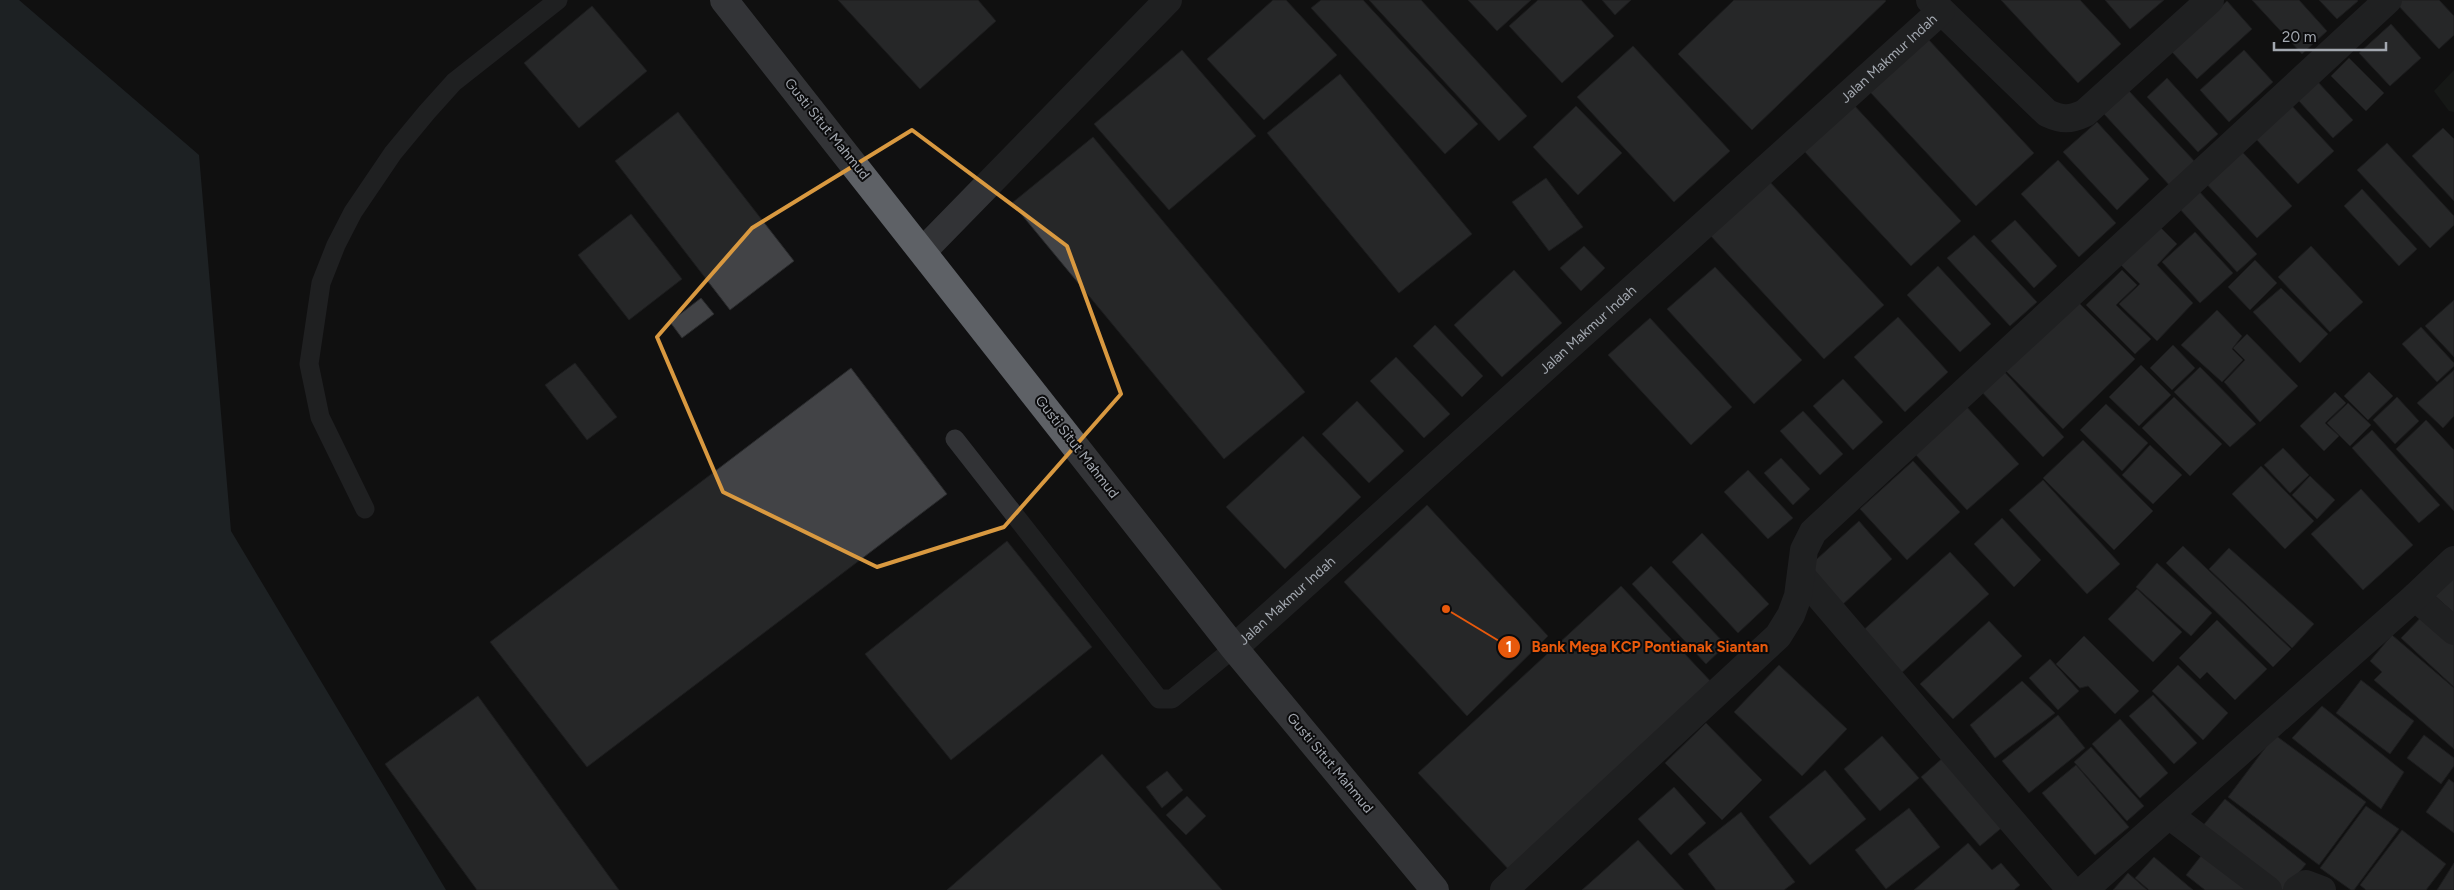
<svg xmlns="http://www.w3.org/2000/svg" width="2454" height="890" font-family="Figtree,sans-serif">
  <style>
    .green { fill: #1d231d }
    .water { fill: #2d353a }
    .building { fill: #424346; stroke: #2a2b2d }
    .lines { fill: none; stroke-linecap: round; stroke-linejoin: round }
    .lane { stroke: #323336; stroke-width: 19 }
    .street { stroke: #323336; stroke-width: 28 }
    .highway { stroke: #5e6166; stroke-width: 28 }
    .marked { fill: none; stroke: #d99940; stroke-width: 4; stroke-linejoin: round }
    .labels { text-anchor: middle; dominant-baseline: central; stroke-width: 4; stroke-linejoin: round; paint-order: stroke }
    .street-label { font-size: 14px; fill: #a3a8b0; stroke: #0b0b0c }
    .leader { fill: none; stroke: #e8590c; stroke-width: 2 }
    .callout-dot { fill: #e8590c; stroke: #0b0b0c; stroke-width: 2 }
    .mark-label { font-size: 15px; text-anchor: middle; font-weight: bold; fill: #fff }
    .callout-label { font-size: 15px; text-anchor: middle; font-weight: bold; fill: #e8590c; stroke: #0b0b0c; stroke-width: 4; stroke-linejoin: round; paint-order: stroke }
  </style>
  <rect width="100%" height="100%" fill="#101011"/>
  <path class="green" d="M2454 70V112L2449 111 2434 91Z"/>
  <path class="water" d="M0 0H19L199 155 231 531 446 890H0Z"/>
  <path class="building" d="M838 0H978L996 21 920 89Z
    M1273 0H1286L1337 55 1264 120 1207 59Z
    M1321 0H1363L1478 124 1445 154 1311 8Z
    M1369 0H1421L1527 116 1499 141Z
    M1468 0H1531L1497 31Z
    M1538 0H1581L1614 36 1562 83 1509 26Z
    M1602 0H1631L1615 15Z
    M1734 0H1885L1886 1 1752 130 1678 54Z
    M2001 0H2080L2121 44 2078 83Z
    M2105 0H2164L2130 29Z
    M2252 0H2299L2327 31 2302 54Z
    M2319 0H2357L2358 1 2337 19Z
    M2397 0H2439L2454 16V35L2439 49 2395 2Z
    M2227 1 2252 29 2197 79 2172 52Z
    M592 6 647 71 579 128 524 63Z
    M2391 24 2421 58 2390 86 2359 53Z
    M1928 39 2034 153 1976 206 1870 92Z
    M1633 46 1730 151 1674 202 1577 97Z
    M1182 50 1256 136 1169 210 1094 124Z
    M2244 50 2273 82 2229 122 2200 90Z
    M2349 58 2384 93 2366 111 2331 76Z
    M1340 74 1472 234 1399 293 1267 133Z
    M2167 78 2218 134 2198 152 2147 97Z
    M2317 81 2353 120 2333 138 2298 100Z
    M2129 91 2197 164 2172 188 2104 114Z
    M1853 104 1961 221 1911 266 1803 150Z
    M2291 105 2334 151 2298 184 2255 138Z
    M1576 106 1622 153 1578 195 1533 147Z
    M678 112 794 261 730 310 615 161Z
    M2097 122 2149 179 2117 210 2063 152Z
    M2443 128 2454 139V201L2412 156Z
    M1093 137 1305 392 1224 459 1012 203Z
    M2387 143 2454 216V225L2430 248 2357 170Z
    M2236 145 2292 206 2257 238 2201 178Z
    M2058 160 2116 223 2079 257 2021 194Z
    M1546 178 1583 227 1549 251 1512 202Z
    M1769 181 1884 305 1824 359 1709 234Z
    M2197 189 2257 254 2237 272 2178 207Z
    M2362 189 2417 249 2399 266 2344 206Z
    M631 214 682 279 629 320 578 255Z
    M2015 220 2057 266 2034 288 1991 241Z
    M2155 222 2177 244 2157 265 2193 303 2157 341 2119 304 2140 284 2117 261Z
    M2195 232 2233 273 2200 303 2162 262Z
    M1974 235 2037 302 2010 326 1947 258Z
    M1584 246 1605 268 1581 291 1560 268Z
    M2311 246 2363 302 2330 332 2278 277Z
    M2255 260 2277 283 2250 310 2228 287Z
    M1938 266 1991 324 1960 352 1907 295Z
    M1715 267 1802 360 1754 404 1667 309Z
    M1514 270 1562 323 1502 377 1454 325Z
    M2122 270 2137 285 2116 305 2151 339 2135 354 2086 305Z
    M2281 288 2328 334 2300 363 2253 312Z
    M701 298 714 314 682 338 670 322Z
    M2074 298 2135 359 2063 429 2003 368Z
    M2454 300V357L2425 326Z
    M2217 310 2242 336 2232 349 2243 360 2222 382 2181 345Z
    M1898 317 1948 372 1905 412 1854 357Z
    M1650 318 1732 407 1691 445 1608 355Z
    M1435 325 1483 376 1462 397 1413 346Z
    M2421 327 2454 363V366L2437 382 2402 344Z
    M2247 334 2298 386 2260 422 2224 382 2245 360 2233 348Z
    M2173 345 2195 368 2172 390 2150 368Z
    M1396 357 1450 414 1424 438 1370 381Z
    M575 363 617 417 587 440 545 385Z
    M2141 365 2171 395 2139 426 2109 397Z
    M2000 367 2064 437 2043 457 1978 388Z
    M2200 367 2256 424 2230 447 2174 392Z
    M851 368 947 494 587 767 490 642Z
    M2454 370V416L2443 428 2417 403Z
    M2369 372 2393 396 2368 420 2344 396Z
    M1843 379 1883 422 1853 450 1813 406Z
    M2335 392 2346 403 2325 423 2339 436 2324 451 2300 426Z
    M2174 397 2222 444 2190 476 2142 428Z
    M2397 397 2419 421 2395 444 2373 420Z
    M1357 401 1404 451 1369 483 1322 434Z
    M2348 403 2371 425 2350 446 2327 423Z
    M2106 404 2148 443 2122 471 2080 430Z
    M1965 405 2019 464 1967 510 1914 453Z
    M1803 411 1843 454 1820 475 1780 431Z
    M2426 420 2454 450V511L2396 449Z
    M2372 430 2440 505 2419 523 2352 448Z
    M1303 436 1361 497 1285 569 1226 507Z
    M2083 440 2153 511 2114 550 2043 478Z
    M2150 445 2182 475 2153 504 2122 475Z
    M2283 448 2309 475 2290 493 2264 465Z
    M1781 458 1810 489 1793 505 1764 473Z
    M1913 461 1960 512 1907 560 1860 509Z
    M2261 466 2314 521 2285 549 2232 494Z
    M1748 470 1793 518 1768 539 1724 492Z
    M2310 476 2335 500 2317 519 2292 495Z
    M2043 480 2120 564 2087 594 2009 510Z
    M2361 489 2413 545 2363 590 2311 534Z
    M1427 505 1548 636 1467 716 1344 582Z
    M2002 518 2041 560 2014 587 1974 544Z
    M1859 521 1892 559 1841 606 1807 568Z
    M1702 533 1769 604 1738 633 1672 562Z
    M1007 541 1092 647 951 760 865 654Z
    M2183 546 2291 649 2273 667 2166 563Z
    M2229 548 2314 624 2292 648 2209 569Z
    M1950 552 1989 594 1898 676 1859 634Z
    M2157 563 2212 613 2191 636 2136 587Z
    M1651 566 1726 645 1706 664 1632 584Z
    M2454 575V613L2435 596Z
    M1621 586 1715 686 1512 873 1418 773Z
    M2137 589 2182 632 2153 662 2108 619Z
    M2429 609 2454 633V687L2401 638Z
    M2217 620 2267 669 2235 700 2207 672 2200 679 2179 658Z
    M1989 621 2022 656 1953 719 1920 684Z
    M2392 635 2454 688V749L2374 680 2382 672 2370 661Z
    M2084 636 2139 691 2115 714 2088 686 2080 688 2056 664Z
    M2050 659 2079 691 2058 710 2029 678Z
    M1779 665 1847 729 1802 776 1734 712Z
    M2178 665 2228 713 2203 740 2152 691Z
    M2361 680 2414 721 2390 754 2336 713Z
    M2022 681 2055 713 1995 758 1970 725Z
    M2153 695 2197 743 2174 764 2129 716Z
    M478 696 619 890H477L385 764Z
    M2322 706 2404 772 2381 809 2292 738Z
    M2058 715 2085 748 2029 793 2002 761Z
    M2120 719 2168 773 2140 798 2092 744Z
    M1706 723 1762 780 1722 820 1665 763Z
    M2275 735 2366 802 2319 865 2228 797Z
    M2424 735 2454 758V766L2441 784 2407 758Z
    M1882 736 1919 778 1880 811 1844 769Z
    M2091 747 2144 806 2127 821 2074 762Z
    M1102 754 1222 890H947Z
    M1945 756 2005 825 1980 846 1921 777Z
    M2076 765 2129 827 2095 855 2042 793Z
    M1825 770 1866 819 1810 865 1769 817Z
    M1167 771 1183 790 1162 808 1146 787Z
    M2449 779 2454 783V833L2426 812Z
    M1674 787 1706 823 1671 855 1638 819Z
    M1187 796 1206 816 1186 835 1166 815Z
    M2225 799 2306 864 2285 890H2280L2201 828Z
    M2366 806 2399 829 2354 890H2351L2320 868Z
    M1909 808 1940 847 1886 889 1855 850Z
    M1741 812 1795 882 1784 890H1716L1688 854Z
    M2402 830 2446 864 2426 890H2366L2360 885Z
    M1638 840 1684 890H1582Z
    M1968 843 1992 870 2001 863 2020 885 2014 890H1914Z
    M2205 851 2253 890H2205L2186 875Z
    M2154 857 2193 890H2149L2135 878Z
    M2454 863V890H2437Z
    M2128 873 2147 890H2113Z"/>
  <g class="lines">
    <path class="lane" d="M955 439 1159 699H1172L1234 648
      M365 509 320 417 309 364 321 283 336 245 353 212 393 153 427 112 454 82 558 0"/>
    <g class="street">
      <path d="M1930 0 2047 113C2062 120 2070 120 2085 113L2210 0"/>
      <path d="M923 251 1168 0"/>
      <path d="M1801 575 2071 890"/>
      <path d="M2415 597 2454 631"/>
      <path id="s1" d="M1234 648 1941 11"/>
      <path d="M2169 815 2268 890"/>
      <path d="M1504 890 1778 636 1791 615 1798 596 1804 550 1813 532 2388 0"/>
      <path d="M2084 890 2415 597 2454 560"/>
      <path d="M2297 890 2306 884 2322 890"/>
    </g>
    <path class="highway" d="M724 0 1234 648 1435 890"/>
  </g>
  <path d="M0 0H2454V890H0ZM912 130 1067 246 1121 394 1004 527 877 567 723 492 657 337 752 228Z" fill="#101011" fill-opacity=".55" fill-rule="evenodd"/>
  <path class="marked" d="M912 130 1067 246 1121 394 1004 527 877 567 723 492 657 337 752 228Z"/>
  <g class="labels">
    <g class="street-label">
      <text stroke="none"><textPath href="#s1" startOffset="881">Jalan Makmur Indah</textPath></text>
      <text transform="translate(827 129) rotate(51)">Gusti Situt Mahmud</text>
      <text stroke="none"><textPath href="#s1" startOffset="476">Jalan Makmur Indah</textPath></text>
      <text transform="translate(1077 447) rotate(52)">Gusti Situt Mahmud</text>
      <text stroke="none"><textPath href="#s1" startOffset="71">Jalan Makmur Indah</textPath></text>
      <text transform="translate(1330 763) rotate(50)">Gusti Situt Mahmud</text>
    </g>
  </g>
  <path class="leader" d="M1446 609L1509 647"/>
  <g class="callout-dot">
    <circle cx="1446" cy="609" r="5"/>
    <circle cx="1509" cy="647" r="12"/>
  </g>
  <g class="mark-label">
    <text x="1509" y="652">1</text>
  </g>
  <g class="callout-label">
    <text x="1650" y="652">Bank Mega KCP Pontianak Siantan</text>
  </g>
  <path d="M2274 42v8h112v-8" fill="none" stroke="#a3a8b0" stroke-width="2.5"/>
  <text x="2282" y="42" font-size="15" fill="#a3a8b0" stroke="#0b0b0c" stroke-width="4" paint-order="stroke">20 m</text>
</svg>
